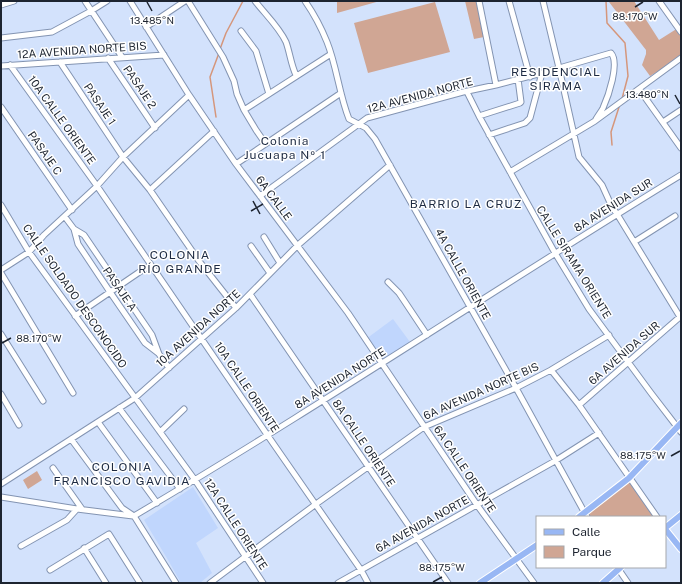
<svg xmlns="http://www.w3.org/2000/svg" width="682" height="584" font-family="'Public Sans',sans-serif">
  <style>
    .built { fill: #c0d6fd }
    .green { fill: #d0a694 }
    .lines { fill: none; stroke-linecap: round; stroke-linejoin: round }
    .stream { stroke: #d5967b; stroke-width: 1.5 }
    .minor-casing { stroke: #8394b2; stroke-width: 7 }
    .major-casing { stroke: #fff; stroke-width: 8 }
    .minor { stroke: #fff; stroke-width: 5 }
    .major { stroke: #98b7f4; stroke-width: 6 }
    .ticks { fill: none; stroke: #1d2430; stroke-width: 1.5 }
    .labels { text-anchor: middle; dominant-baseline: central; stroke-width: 3; stroke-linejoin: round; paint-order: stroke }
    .street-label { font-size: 11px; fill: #1d2430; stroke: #fff }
    .neighbourhood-label { font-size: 12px; letter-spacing: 1px; fill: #1d2a42; stroke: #fff }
    .ticks-label { font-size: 10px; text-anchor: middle; fill: #1d2430; stroke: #fff; stroke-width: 3; stroke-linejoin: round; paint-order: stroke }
  </style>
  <rect width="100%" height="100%" fill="#d3e2fc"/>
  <path class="built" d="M393 319 410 342 381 361 366 339Z
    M193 487 218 528 196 543 212 573 200 583H181L168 560 144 520Z"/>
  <path class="green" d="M337 1H380L337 13Z
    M465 1H476L484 37 474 39Z
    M611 1H634L659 40 678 28 681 32V58L662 72 660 70 650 76 642 65 646 54V50L609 2Z
    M435 2 450 52 368 73 354 23Z
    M37 471 42 480 28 489 23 480Z
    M629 478 657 517H587L585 513Z"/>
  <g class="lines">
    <path class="stream" d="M606 1 607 23 625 43 628 76 622 99
      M220 49 226 33 243 1
      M216 117 210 77 219 53
      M612 145 611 132 620 104"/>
    <g class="minor-casing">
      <path id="minor" d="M85 1 122 57
        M130 1 189 95 236 164 348 313 477 505 534 583
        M188 1 223 57 234 81 237 94 244 110 256 130 265 143
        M255 1C265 14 279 27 286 42 290 53 291 65 296 75
        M305 1C314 14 321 27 327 42 337 67 339 94 349 119L366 128 375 139 516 388 587 517
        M479 1 496 85
        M509 1 530 77
        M543 1 559 68 579 157 602 185 612 207 617 214 680 317
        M659 1 681 32
        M1 5 14 1
        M146 27 185 1
        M241 31 256 51 269 94
        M1 38 52 32 91 11 107 1
        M108 58 155 128
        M60 62 123 157 150 190 199 261 236 308
        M10 65 97 186 268 436 361 570 368 583
        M1 66 164 55
        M639 89 681 148
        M467 92 479 116 555 253 589 309 651 393 681 432
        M1 107 72 210
        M244 110 331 54
        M479 116 520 103 521 102 518 79
        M663 122 681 110
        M489 135 525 123 530 118 542 73
        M236 164 341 93
        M510 172 595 121 681 58
        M150 190 214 131
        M260 196 367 118 463 92 496 85 542 73 611 53C620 63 608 97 603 108 601 112 597 117 595 121
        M1 205 29 252 195 480 263 583
        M65 217 74 229 78 244 110 292 145 343 158 353
        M74 229 84 235 152 335 159 354 169 368
        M264 237 280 263
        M634 242 675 216
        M251 246 270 273
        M1 270 29 252 44 235 97 186 123 157 189 95
        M1 273 73 393
        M388 282 399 293 427 335
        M250 294 448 583
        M75 316 138 273 151 265
        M1 334 43 401
        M551 370 579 405 657 517
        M1 394 19 425
        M579 405 681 316
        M119 408 180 489
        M98 422 157 503
        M160 432 184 409
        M71 439 122 508 134 516 176 583
        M53 468 82 509
        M1 484 135 398 236 308 298 245 390 165
        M1 497 77 509 133 516
        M134 516C319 407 498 287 681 175
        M21 546 67 520 77 509
        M84 548 106 583
        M617 567 628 583
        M50 570 109 534 140 583
        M210 583 316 504 424 427 516 388 551 370 609 335
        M338 583 555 461 599 433"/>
    </g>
    <g class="major-casing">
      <path id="major" d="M579 517 629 478 681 423
        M665 528 681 515
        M665 529 681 549
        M480 583 537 545
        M603 583 621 567"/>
    </g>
    <use href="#minor" class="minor"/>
    <use href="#major" class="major"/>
  </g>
  <path class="ticks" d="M147 2 152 11M635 7 643 2M675 95 680 104M253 201 260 214M251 211 263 204M2 343 11 338M671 456 680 451M433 582 442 577"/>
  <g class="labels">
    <g class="street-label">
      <text transform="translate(82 50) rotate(-4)">12A AVENIDA NORTE BIS</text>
      <text transform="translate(140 87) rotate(56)">PASAJE 2</text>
      <text transform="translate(420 95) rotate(-15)">12A AVENIDA NORTE</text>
      <text transform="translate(100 104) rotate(56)">PASAJE 1</text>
      <text transform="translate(62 120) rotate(54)">10A CALLE ORIENTE</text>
      <text transform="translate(45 153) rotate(55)">PASAJE C</text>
      <text transform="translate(274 198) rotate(53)">6A CALLE</text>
      <text transform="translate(613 205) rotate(-32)">8A AVENIDA SUR</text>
      <text transform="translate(574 262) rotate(58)">CALLE SIRAMA ORIENTE</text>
      <text transform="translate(463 274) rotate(61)">4A CALLE ORIENTE</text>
      <text transform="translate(120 289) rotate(56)">PASAJE A</text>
      <text transform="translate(75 296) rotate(55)">CALLE SOLDADO DESCONOCIDO</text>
      <text transform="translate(198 328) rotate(-42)">10A AVENIDA NORTE</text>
      <text transform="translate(624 353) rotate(-41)">6A AVENIDA SUR</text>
      <text transform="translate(340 378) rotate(-32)">8A AVENIDA NORTE</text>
      <text transform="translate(247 387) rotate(56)">10A CALLE ORIENTE</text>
      <text transform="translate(481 391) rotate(-24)">6A AVENIDA NORTE BIS</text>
      <text transform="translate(364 443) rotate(56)">8A CALLE ORIENTE</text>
      <text transform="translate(465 469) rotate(56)">6A CALLE ORIENTE</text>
      <text transform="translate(236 524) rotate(57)">12A CALLE ORIENTE</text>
      <text transform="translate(422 524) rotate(-29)">6A AVENIDA NORTE</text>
    </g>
    <g class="neighbourhood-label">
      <text x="556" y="72">RESIDENCIAL<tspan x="556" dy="14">SIRAMA</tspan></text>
      <text x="285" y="141">Colonia<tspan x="285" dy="14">Jucuapa Nº 1</tspan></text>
      <text x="466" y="204">BARRIO LA CRUZ</text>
      <text x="180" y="255">COLONIA<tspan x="180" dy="14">RÍO GRANDE</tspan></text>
      <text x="122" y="467">COLONIA<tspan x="122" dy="14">FRANCISCO GAVIDIA</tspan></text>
    </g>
  </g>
  <g class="ticks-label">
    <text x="635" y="20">88.170°W</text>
    <text x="152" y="24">13.485°N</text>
    <text x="647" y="98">13.480°N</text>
    <text x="39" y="342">88.170°W</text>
    <text x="643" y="459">88.175°W</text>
    <text x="442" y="571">88.175°W</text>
  </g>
  <rect width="682" height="584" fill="none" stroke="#1d2430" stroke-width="4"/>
  <rect x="536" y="516" width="130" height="52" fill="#ffffff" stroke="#a5a7ac"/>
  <rect x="544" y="529" width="20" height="6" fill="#98b7f4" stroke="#a5a7ac"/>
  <text x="572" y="536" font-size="12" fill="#1d2430">Calle</text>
  <rect x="544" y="546" width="20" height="12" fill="#d0a694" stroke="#a5a7ac"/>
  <text x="572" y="556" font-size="12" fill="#1d2430">Parque</text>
</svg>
